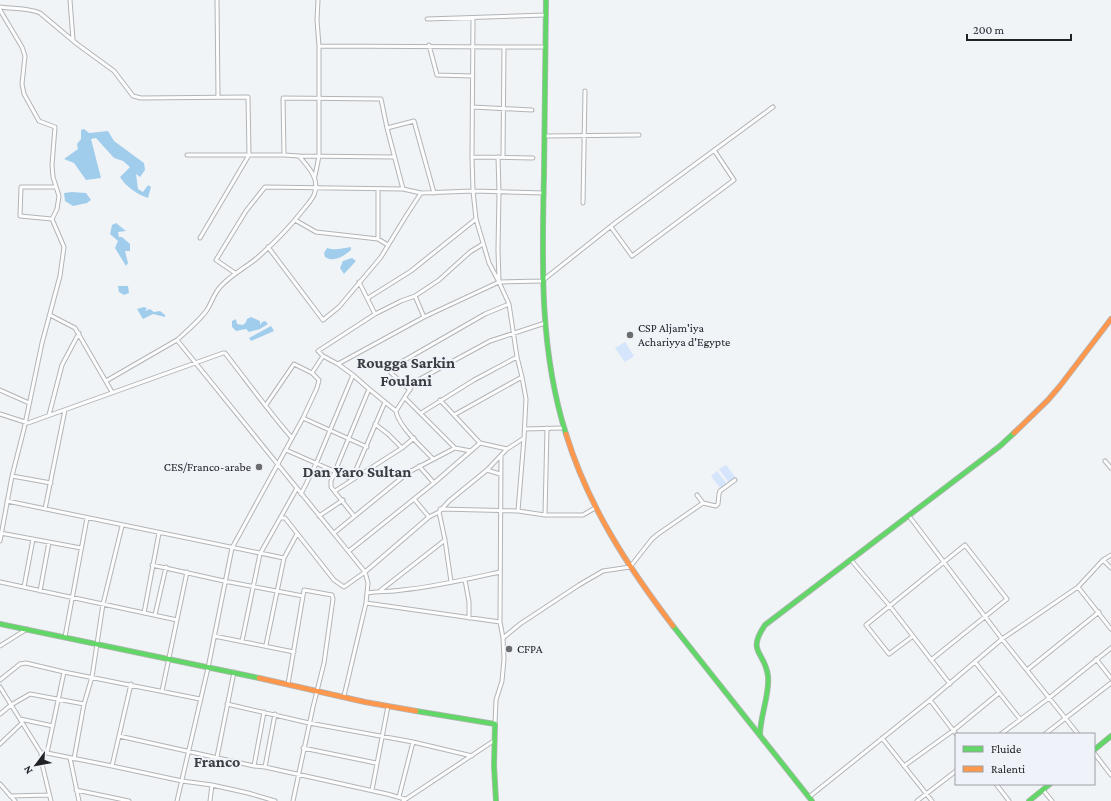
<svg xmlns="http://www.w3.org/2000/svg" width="1111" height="801" font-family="'Crimson Pro',serif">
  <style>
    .green { fill: #d5e5fb }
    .water { fill: #a1cdec }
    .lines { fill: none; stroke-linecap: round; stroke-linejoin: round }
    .street-casing { stroke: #b2b4b6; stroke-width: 5 }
    .fast-casing { stroke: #b2b4b6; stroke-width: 6 }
    .slow-casing { stroke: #b2b4b6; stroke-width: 6 }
    .street { stroke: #fdfdfe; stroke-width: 3 }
    .fast { stroke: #63d668; stroke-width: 4.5 }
    .slow { stroke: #ff974d; stroke-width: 4.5 }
    .poi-dot { fill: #6a6c6e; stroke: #eff3f9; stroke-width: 1.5 }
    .labels { text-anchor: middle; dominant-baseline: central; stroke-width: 4; stroke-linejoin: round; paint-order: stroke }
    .poi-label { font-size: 12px; fill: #212224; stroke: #eff3f9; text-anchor: start }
    .district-label { font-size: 16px; font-weight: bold; fill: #393c40; stroke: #eff3f9 }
  </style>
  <rect width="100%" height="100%" fill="#f1f4f7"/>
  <path class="green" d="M625 342 634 356 625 362 615 348Z
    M726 465 736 478 729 483 719 469Z
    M717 471 727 484 721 489 711 476Z"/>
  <path class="water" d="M84 129 89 133 108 131 114 141 144 163 145 170 140 177 136 174 138 189 143 192 148 185 151 187 148 198C138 195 125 186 120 177L130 167 123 161 114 158 96 138 91 139 101 178 86 180 74 163 64 159 78 149 77 144 81 139V130Z
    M72 192 86 193 91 200 87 203 73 206 65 201 64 193Z
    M116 223 126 231 118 232 119 237H122L130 244V251H125L128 263 126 266 115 248 118 241 110 234 112 225Z
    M351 247V250C344 256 334 263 325 257L324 253 327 248C336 251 341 248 351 247Z
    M352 258 356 261 344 274 340 268 343 261Z
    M118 286H128L129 293 124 295 119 292Z
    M144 307 147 308 145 311 150 309 154 312 160 311 165 315V317L153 314 143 319 137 309Z
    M251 317 260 321V325L262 322 265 321 268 324 260 329 249 332 246 329 236 331 232 327V321L236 319 237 324 243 325 246 322 247 319Z
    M271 326 274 331 251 341 249 338Z"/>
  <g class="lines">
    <g class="street-casing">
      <path id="street" d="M70 0 73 40
        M217 0 218 97
        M0 7C13 9 29 8 40 13L77 44 114 71 133 96 141 98 248 97 249 155 200 238
        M0 10 22 47 25 56 22 84 24 94 39 121 55 127 52 165 53 177 59 196 57 209 52 219 64 247 60 276 42 343 24 429 12 476 0 541
        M473 18 472 157 473 191 476 219 489 263 499 282 509 304 517 357 522 377 526 399 524 438 518 511
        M427 19 545 15
        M429 45 437 75 473 76
        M319 46 504 47
        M473 107 532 110
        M387 128 414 121 434 193
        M545 136 639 135
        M187 155H284
        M299 156 394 157
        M472 157 533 158
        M498 157 499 192 498 250 499 280
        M503 157 504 47H545
        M315 176 319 156V46L317 20 318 0
        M583 203 585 91
        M52 219 20 216 21 187H56
        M295 220 316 232 378 239 388 245
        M611 227 632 256 734 180 714 150
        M378 239V189
        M268 247 323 320 339 307 381 257 406 216 421 193 473 191 544 193
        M235 273 216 260 246 211 265 187 403 189 421 193
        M359 282 375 314
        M415 296 424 317
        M368 298 411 271 476 219
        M50 315 75 328 112 392
        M177 340 365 572 368 583 366 603
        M338 364 424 317 499 282 542 281 615 223 773 107
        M312 373 323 356
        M106 381 177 340C187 331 199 321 207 310 212 302 214 293 221 286 231 275 245 268 257 258 273 244 290 227 303 210 307 205 314 198 315 192 319 177 308 167 299 156L284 155 283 98 381 99 387 128 403 189
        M0 390 29 403
        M410 390 391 373V368L485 314 509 304
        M405 398 455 448 471 451
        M440 400 480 443 507 449
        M396 411 369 389 353 375 338 364 323 356 318 351 375 314 401 301 415 296 439 280 470 252 483 244
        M421 413 474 380 517 357
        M0 414 28 423 223 353H225C247 381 269 412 292 438
        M49 415 62 365 79 333
        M454 415 522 377
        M303 418 367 447
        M375 424 388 434 402 448
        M525 429 563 428
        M286 450 352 479
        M433 459C423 448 398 426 396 411L412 386 420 379 490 341 545 323
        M1105 461 1111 468
        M419 466 434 483
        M487 470 500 474
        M12 476 51 483
        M352 479 385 402
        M335 491 402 448 414 438
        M301 494 316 464 353 375
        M697 495 703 503
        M414 499 429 517
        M7 501 284 558
        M45 509 65 410
        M440 509 518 511 545 515 547 428
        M439 512 445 540 451 582
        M545 515H583L595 508
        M319 516 343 500
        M354 516 331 487V481L369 389
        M909 516 1002 639 1078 734
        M280 518H285L334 580 344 587 365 572 429 517 439 512 449 501 487 470 507 449 524 438
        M0 533 81 548
        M334 533 409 472 455 448
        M349 551 434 483 480 443
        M851 560 889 605 950 684
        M1103 560 1111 568
        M152 565 224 581 303 596
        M465 580 469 602V618
        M0 582 177 620
        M24 587 33 539
        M1078 587 1111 629
        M381 590 445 540
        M40 591 49 542
        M367 593C379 591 390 592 402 590 434 587 468 579 500 572
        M144 613 159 533
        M155 615 166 567
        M214 636 294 652
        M913 636 889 654 866 625 965 545 1007 599 931 660
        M65 637 87 518
        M503 638 520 624 579 585 603 571 630 567 652 539 658 534 703 503 716 506 718 504 719 494 720 491 735 480
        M242 641 260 554 297 488
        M266 645 284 558 297 534
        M0 646 27 629
        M1096 659 1111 678
        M975 662 1020 719
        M1027 670 1099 612
        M0 680 20 664 26 663 64 672 200 699
        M288 684 304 590 332 595 333 599 324 663 313 707 293 801
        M0 687 41 753 42 764 51 801
        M162 691 187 572
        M344 696 366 603 500 622
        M930 700 956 734
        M227 704 309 723 413 742 472 756
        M0 714 11 705 30 694 84 704
        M20 719 53 726
        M495 724 496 700 502 681 504 659 503 638 500 622 501 455
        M1001 734 1049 698 1111 648
        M1045 734 1111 683
        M119 736 254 766 265 767 387 794 405 799
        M882 738 932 801
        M0 744 22 723
        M303 748 376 763
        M41 753H47L112 766 182 781 212 785 248 793 275 801
        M47 753 64 672
        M1094 753 1111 775
        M217 757 234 672
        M70 758 79 801
        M74 759 84 704 92 677 103 604 122 526
        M112 766 131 684
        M254 766 264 712
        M904 766 954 730 999 693
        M265 767 275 714
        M0 784 15 801
        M996 784 1009 801
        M76 790 129 801
        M372 790 388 706
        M1043 790 1052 801
        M10 796 49 795
        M399 797 413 742
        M809 797 930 700 1002 639 1078 587 1103 560 1111 555
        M177 801 208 668 232 548 303 418 317 388 319 380 312 373 294 364 266 405
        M210 801 212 785
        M403 801 495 740
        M917 801 956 771"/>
    </g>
    <g class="fast-casing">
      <path id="fast" d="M546 0C545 58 545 115 544 173 542 261 539 349 566 434
        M0 624 259 678
        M673 626 812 801
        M416 711 495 724 494 766 496 801
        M760 735C760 716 770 694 768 676 765 651 746 653 765 625L1000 446 1014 433
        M1094 750 1111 736
        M1029 801 1050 784"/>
    </g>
    <g class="slow-casing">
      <path id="slow" d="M1014 433 1048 400 1060 386 1111 319
        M566 434C588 506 628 567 673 626
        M259 678 365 702 416 711"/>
    </g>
    <use href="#street" class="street"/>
    <use href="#fast" class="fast"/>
    <use href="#slow" class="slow"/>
  </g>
  <g class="poi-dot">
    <circle cx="630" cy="335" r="4"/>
    <circle cx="259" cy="467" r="4"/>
    <circle cx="509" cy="649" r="4"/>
  </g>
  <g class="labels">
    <g class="poi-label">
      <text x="638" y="328">CSP Aljam'iya<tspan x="638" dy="14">Achariyya d'Egypte</tspan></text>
      <text x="251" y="467" text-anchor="end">CES/Franco-arabe</text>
      <text x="517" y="649">CFPA</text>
    </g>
    <g class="district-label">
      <text x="406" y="362">Rougga Sarkin<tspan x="406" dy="18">Foulani</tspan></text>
      <text x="357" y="471">Dan Yaro Sultan</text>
      <text x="217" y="761">Franco</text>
    </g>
  </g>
  <rect x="955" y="733" width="140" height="52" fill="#eff3f9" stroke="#9d9fa4"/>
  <rect x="963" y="746" width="20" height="6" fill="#63d668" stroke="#9d9fa4"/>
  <text x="991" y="753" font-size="12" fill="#212224">Fluide</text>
  <rect x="963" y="766" width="20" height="6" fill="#ff974d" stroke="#9d9fa4"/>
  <text x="991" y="773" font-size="12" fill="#212224">Ralenti</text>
  <g transform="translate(36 765) rotate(238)" stroke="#eff3f9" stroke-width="3" paint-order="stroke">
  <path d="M0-3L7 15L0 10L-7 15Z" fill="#212224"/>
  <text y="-6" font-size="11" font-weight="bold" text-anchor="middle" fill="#212224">N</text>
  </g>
  <path d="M967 34v6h104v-6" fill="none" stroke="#212224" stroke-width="2"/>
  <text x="973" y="34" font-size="12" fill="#212224" stroke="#eff3f9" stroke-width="3" paint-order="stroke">200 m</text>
</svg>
